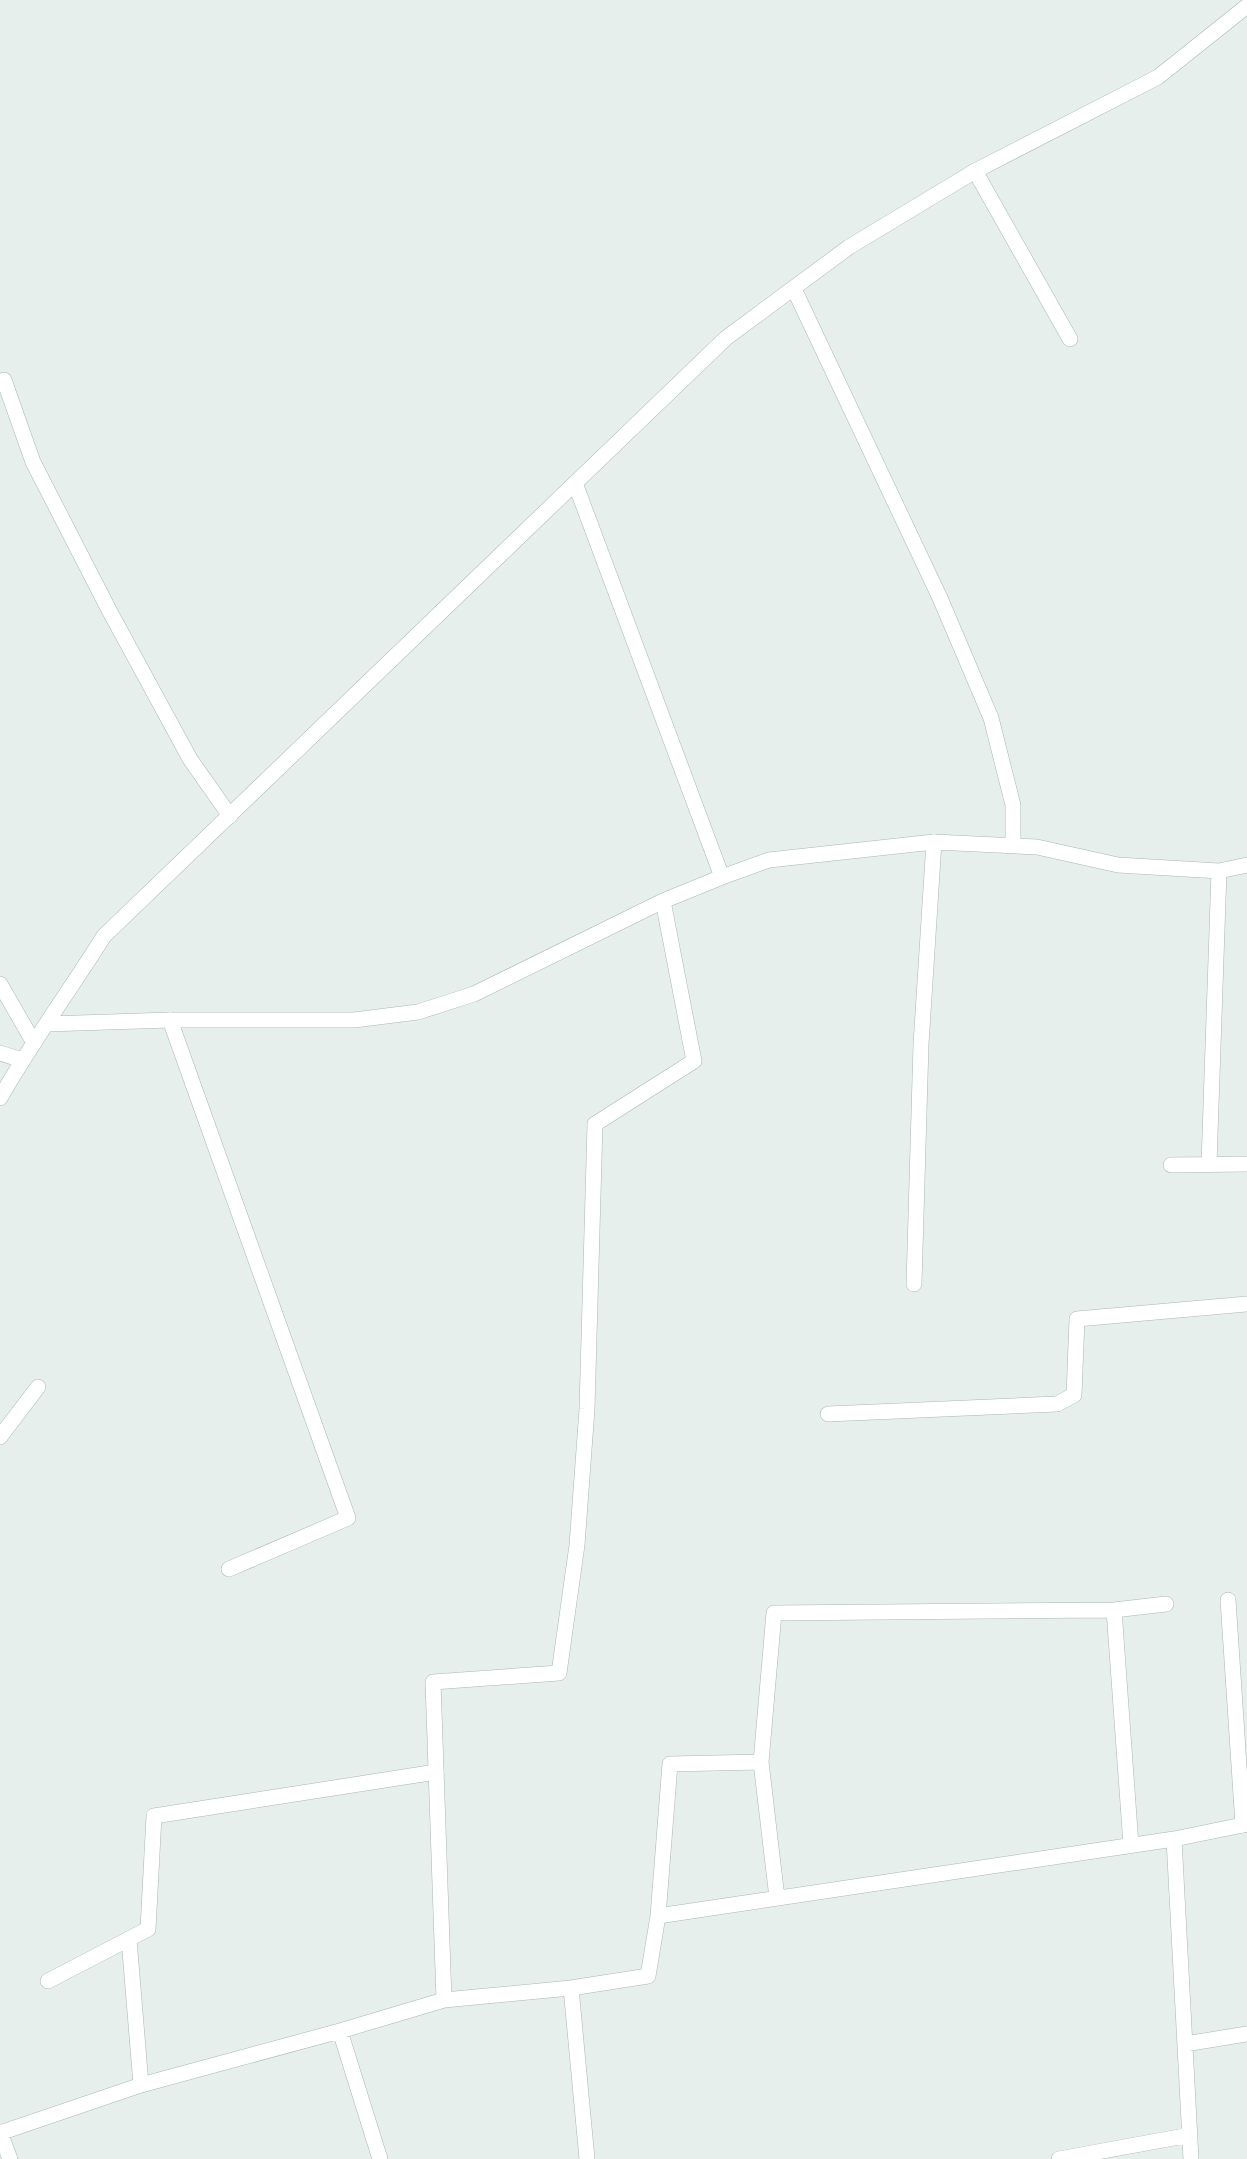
<svg xmlns="http://www.w3.org/2000/svg" width="1247" height="2159" font-family="'DM Sans',sans-serif">
  <style>
    .lines { fill: none; stroke-linecap: round; stroke-linejoin: round }
    .lane-casing { stroke: #a8b8b2; stroke-width: 16 }
    .street-casing { stroke: #a8b8b2; stroke-width: 16 }
    .lane { stroke: #fff; stroke-width: 15 }
    .street { stroke: #fff; stroke-width: 15 }
  </style>
  <rect width="100%" height="100%" fill="#e6efeb"/>
  <g class="lines">
    <g class="lane-casing">
      <path id="lane" d="M975 171 1070 339
        M4 380 33 462 109 610 190 759 230 816
        M0 984 34 1043
        M170 1020 348 1518 229 1569
        M914 1284 921 1044 934 842
        M828 1414 1057 1404 1074 1395 1077 1319 1247 1304
        M0 1437 38 1387
        M1228 1600 1243 1825
        M129 1939 141 2085
        M48 1981 148 1929 154 1816 436 1772"/>
    </g>
    <g class="street-casing">
      <path id="street" d="M794 289 940 598 991 718 1013 805V845
        M575 483 722 877
        M47 1024 170 1020H354L418 1012 474 994 663 901 722 877 769 860 934 842 1037 847 1118 865 1219 871 1247 865
        M0 1053 22 1060
        M0 1098C32 1042 70 990 104 936L726 338 849 247 975 171 1158 77 1247 6
        M1209 1164 1219 871
        M1171 1165 1247 1164
        M1114 1610 1131 1845
        M1174 1839 1191 2159
        M777 1898 761 1762 774 1613 1114 1610 1166 1604
        M658 1916 1174 1839 1247 1824
        M571 1988 587 2159
        M444 2000 433 1682 559 1673 577 1545 587 1409 595 1124 694 1061 663 901
        M340 2031 380 2159
        M1185 2044 1247 2034
        M0 2132 10 2159
        M0 2133 141 2085 340 2031 444 2000 571 1988 648 1976 658 1916 670 1764 761 1762
        M1059 2159 1190 2135"/>
    </g>
    <use href="#lane" class="lane"/>
    <use href="#street" class="street"/>
  </g>
</svg>
